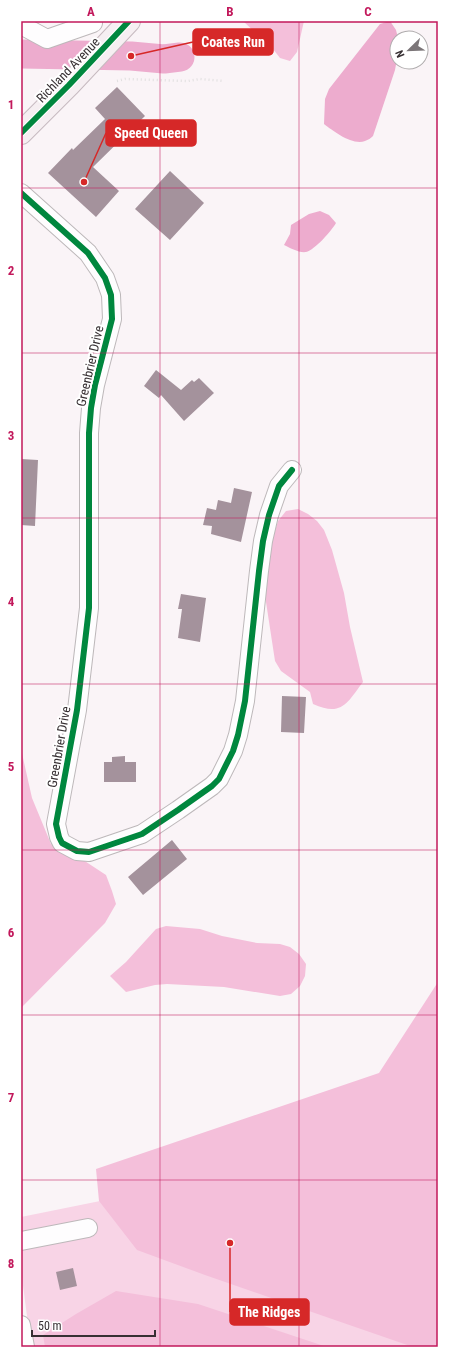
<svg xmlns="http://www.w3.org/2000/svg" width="459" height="1368" font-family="'Roboto Condensed',sans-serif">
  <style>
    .green { fill: #f8d4e6 }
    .forest { fill: #f4bfda }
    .water { fill: #edacce }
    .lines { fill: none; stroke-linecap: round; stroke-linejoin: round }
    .river { stroke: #edacce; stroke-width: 29 }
    .building { fill: #a4929c }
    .minor-casing { stroke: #bdb8ba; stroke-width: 20 }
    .major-casing { stroke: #c7bac0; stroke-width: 24 }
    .path { stroke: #e0dfdf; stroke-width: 2.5; stroke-dasharray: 1 3; stroke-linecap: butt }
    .minor { stroke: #fefdfe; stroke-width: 18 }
    .major { stroke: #f6eff2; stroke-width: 22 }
    .cycleway-casing { stroke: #fff; stroke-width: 8 }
    .cycleway { stroke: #00873e; stroke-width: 6 }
    .grid { fill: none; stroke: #c2185b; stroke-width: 1; stroke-opacity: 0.55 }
    .labels { text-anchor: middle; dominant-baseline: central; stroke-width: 4; stroke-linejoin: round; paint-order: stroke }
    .street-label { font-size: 13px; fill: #373033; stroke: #fff }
    .leader { fill: none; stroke: #d62828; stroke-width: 1.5 }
    .callout-dot { fill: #d62828; stroke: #fff; stroke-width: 1.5 }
    .callout { fill: #d62828; stroke: #d62828; stroke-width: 1.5 }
    .callout-label { font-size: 14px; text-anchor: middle; font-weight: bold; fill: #fff }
    .neatline { fill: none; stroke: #c2185b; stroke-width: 1.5 }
    .grid-label { font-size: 13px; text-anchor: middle; font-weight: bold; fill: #c2185b }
  </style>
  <rect width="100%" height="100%" fill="#faf4f7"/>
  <path class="green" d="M263 1168 438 1347H31L21 1270V1217Z"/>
  <path class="forest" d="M243 21H304L297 52 290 61 280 58 273 49Z
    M298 509 308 514 317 521 324 530 332 550 344 593 350 627 363 682C347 703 342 717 313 704L310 692 281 671 275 661 266 602 265 577 268 554 278 521 286 511Z
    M21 749 32 798 51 844 71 852 106 875 112 891 116 904 105 923 21 1008Z
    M166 926 200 929 222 936 257 943 280 944 290 947 299 954 306 964 305 976 300 986 291 994 280 996 224 987 167 984 155 985 126 992 110 976 126 962 156 929Z
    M438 982V1347H413L205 1275 137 1250 99 1201 96 1169 379 1073Z
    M116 1291 198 1304 327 1347H45L43 1335 76 1314Z"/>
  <path class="water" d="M390 21 396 30 398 38H397V59L395 70 373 136C371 138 368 140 365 141 353 146 333 131 324 124L325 99 329 89 380 24Z
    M320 211 329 215 336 223C332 230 315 250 306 252 299 253 290 248 284 245L290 234 291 225 309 214Z"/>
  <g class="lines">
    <path class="river" d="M21 54 131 56 164 59 180 57"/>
  </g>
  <path class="building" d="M117 87 145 116 93 167 119 191 96 217 48 173 72 148 73 150 105 119 95 108Z
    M170 171 204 203 170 240 135 209Z
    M156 370 181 390 192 380 194 382 199 378 214 393 184 421 161 395 159 398 144 386Z
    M21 459 38 460 35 526 21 525Z
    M234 488 252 492 241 542 211 534 212 526 203 525 207 508 216 510 218 500 231 503Z
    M181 594 206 598 200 642 178 638 182 609H178Z
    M282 696 306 697 304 733 281 732Z
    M125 756V762H136V782H104V762H112V757Z
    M172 840 187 859 143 895 128 877Z
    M73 1268 77 1286 60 1290 56 1272Z"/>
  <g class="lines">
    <g class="minor-casing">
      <path id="minor" d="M21 25 47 39 93 23
        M21 193 88 253 105 278 111 295 112 319 95 385 91 408 89 433V608L77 710 56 824 59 837 62 843 77 851 89 852 142 834 178 810 212 786 219 779 233 751 238 735 245 701 259 571 263 541 269 515 279 486 292 470
        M21 1241 88 1228
        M21 1325 25 1347"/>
    </g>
    <g class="major-casing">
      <path id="major" d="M21 133 69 85 129 21"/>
    </g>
    <path class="path" d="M117 81 125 79 188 81 200 79 224 81"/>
    <use href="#minor" class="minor"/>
    <use href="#major" class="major"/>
    <g class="cycleway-casing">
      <path id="cycleway" d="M21 133 69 85 129 21
        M21 193 88 253 105 278 111 295 112 319 95 385 91 408 89 433V608L77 710 56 824 59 837 62 843 77 851 89 852 142 834 178 810 212 786 219 779 233 751 238 735 245 701 259 571 263 541 269 515 279 486 292 470"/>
    </g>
    <use href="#cycleway" class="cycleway"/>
  </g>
  <path class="grid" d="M160 21V1347M299 21V1347M21 188H438M21 353H438M21 518H438M21 684H438M21 850H438M21 1015H438M21 1180H438"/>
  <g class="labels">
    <g class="street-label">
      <text transform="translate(68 70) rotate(-46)">Richland Avenue</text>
      <text transform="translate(90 366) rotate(-77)">Greenbrier Drive</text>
      <text transform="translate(59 747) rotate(-80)">Greenbrier Drive</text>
    </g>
  </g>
  <path class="leader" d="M131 56L193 42M84 182L106 133M230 1243L230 1312"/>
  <g class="callout-dot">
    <circle cx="131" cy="56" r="4"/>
    <circle cx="84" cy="182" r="4"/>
    <circle cx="230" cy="1243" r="4"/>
  </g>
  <g class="callout">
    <rect x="193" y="29" width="80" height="26" rx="4"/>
    <rect x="106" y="120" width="90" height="26" rx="4"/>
    <rect x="230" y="1299" width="79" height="26" rx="4"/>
  </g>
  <g class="callout-label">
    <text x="233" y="47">Coates Run</text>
    <text x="151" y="138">Speed Queen</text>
    <text x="269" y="1317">The Ridges</text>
  </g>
  <rect width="459" height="1368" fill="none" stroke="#ffffff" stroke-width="44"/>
  <g transform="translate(409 50) rotate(247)"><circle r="19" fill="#ffffff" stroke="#afacad"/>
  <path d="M0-3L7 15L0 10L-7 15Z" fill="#7b7578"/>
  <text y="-6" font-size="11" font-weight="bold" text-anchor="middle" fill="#373033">N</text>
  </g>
  <path d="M32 1330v6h123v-6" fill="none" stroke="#373033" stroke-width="2"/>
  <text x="38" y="1330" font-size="12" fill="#373033" stroke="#ffffff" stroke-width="3" paint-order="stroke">50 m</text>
  <rect x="22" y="22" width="415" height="1324" class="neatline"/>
  <g class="grid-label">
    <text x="91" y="16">A</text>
    <text x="230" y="16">B</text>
    <text x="368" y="16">C</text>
    <text x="11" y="109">1</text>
    <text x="11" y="275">2</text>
    <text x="11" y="440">3</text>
    <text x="11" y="606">4</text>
    <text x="11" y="771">5</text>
    <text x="11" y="937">6</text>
    <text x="11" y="1102">7</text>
    <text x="11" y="1268">8</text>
  </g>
</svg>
